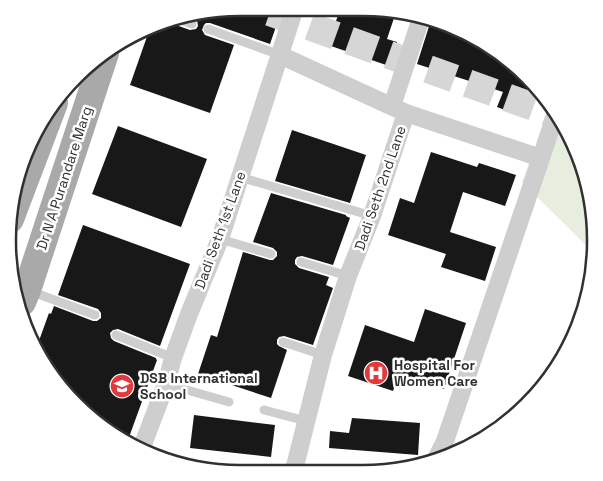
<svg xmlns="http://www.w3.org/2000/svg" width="603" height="481" font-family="'Space Grotesk',sans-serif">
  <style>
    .green { fill: #e7eee0 }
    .building { fill: #181818 }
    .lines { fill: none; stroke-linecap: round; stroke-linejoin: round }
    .highway-tunnel { stroke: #d6d6d6; stroke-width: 28; stroke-dasharray: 28 14; stroke-linecap: butt }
    .lane { stroke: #cecece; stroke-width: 9 }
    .street { stroke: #cecece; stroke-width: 18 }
    .primary { stroke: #a9a9a9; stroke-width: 28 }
    .labels { text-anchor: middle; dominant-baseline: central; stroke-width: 5; stroke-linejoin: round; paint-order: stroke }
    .street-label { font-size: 14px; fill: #313131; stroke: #fff }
    .poi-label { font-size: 14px; font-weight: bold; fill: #313131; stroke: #fff; text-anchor: start }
    .rim { fill: none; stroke: #313131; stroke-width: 2.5 }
  </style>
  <rect width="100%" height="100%" fill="#fff"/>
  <path class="green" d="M549 108 571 137 595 225 592 251 522 182Z"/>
  <path class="building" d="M378 8 396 12 387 39 397 42 389 66 328 45 340 9Z
    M281 12 270 44 210 23H206L204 25 202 30 205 35 234 45 210 113 130 85 150 28 169 20 173 24 190 30 196 29 198 26 197 20 186 15Z
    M431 20 451 25 516 66 530 84 518 115 497 107 503 92 417 64Z
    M118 126 207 159 181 227 92 194Z
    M292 130 366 155 350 203 275 181Z
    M431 152 477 167 479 163 516 175 505 206 463 192 450 232 496 247 485 281 441 267 446 254 388 235 400 198 414 203Z
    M271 193 346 215V216L350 218 333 265 302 256 297 257 295 260V264L299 268 329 277 326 285 333 288 313 345 284 336 279 337 277 340V344L279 346 287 350 271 398 198 374 211 335 217 337 243 252 270 260H273L277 256V252L273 248 253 242Z
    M83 225 190 264 160 346 118 329 113 330 110 333 111 338 114 341 156 358V359L157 360 128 440 98 425 36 349 49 313 51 314 54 306 93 321H97L101 318V313L98 309 58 295Z
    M425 309 466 323 444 389 399 374 393 391 348 376 365 325 414 342Z
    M194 415 275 425 271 457 190 448Z
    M352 418 420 423 418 455 329 448 330 431 349 433Z"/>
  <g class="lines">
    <path class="highway-tunnel" d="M270 12 553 114"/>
    <path class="lane" d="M175 18 192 24
      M208 29 280 55
      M240 177 372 216
      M220 239 271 254
      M301 262 348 276
      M30 291 95 315
      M116 335 173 358
      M283 342 323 355
      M166 384 229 402
      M264 410 306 421"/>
    <path class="street" d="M280 55 406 113 541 158 555 116
      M392 106 421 18
      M142 447 166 384 173 358 189 314 220 239 294 11
      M437 457 445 441 541 158
      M294 470 323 355 348 276 372 216 406 113"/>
    <path class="primary" d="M10 219 54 103
      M22 302 27 290 105 53"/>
  </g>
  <defs>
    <g id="hospital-disc" transform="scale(1.25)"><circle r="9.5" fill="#e2393d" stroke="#fff"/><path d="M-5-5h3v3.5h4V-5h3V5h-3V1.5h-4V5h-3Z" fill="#fff"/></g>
    <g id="school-disc" transform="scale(1.25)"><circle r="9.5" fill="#e2393d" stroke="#fff"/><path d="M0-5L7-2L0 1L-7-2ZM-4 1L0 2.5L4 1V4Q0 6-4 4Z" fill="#fff"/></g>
  </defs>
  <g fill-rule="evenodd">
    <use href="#hospital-disc" x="376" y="373"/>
    <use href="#school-disc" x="122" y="386"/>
  </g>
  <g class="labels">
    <g class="street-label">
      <text transform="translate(64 178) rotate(-72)">Dr N A Purandare Marg</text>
      <text transform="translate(380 188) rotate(-71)">Dadi Seth 2nd Lane</text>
      <text transform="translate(220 230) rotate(-70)">Dadi Seth 1st Lane</text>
    </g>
    <g class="poi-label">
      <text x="394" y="365">Hospital For<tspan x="394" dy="16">Women Care</tspan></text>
      <text x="140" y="378">DSB International<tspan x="140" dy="16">School</tspan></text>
    </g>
  </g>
  <path d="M0 0H603V481H0ZM240 16H363A224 224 0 0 1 587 240V241A224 224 0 0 1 363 465H240A224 224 0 0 1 16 241V240A224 224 0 0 1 240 16Z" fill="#fff" fill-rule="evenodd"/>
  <path class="rim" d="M240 16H363A224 224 0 0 1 587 240V241A224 224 0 0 1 363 465H240A224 224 0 0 1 16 241V240A224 224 0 0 1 240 16Z"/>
</svg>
